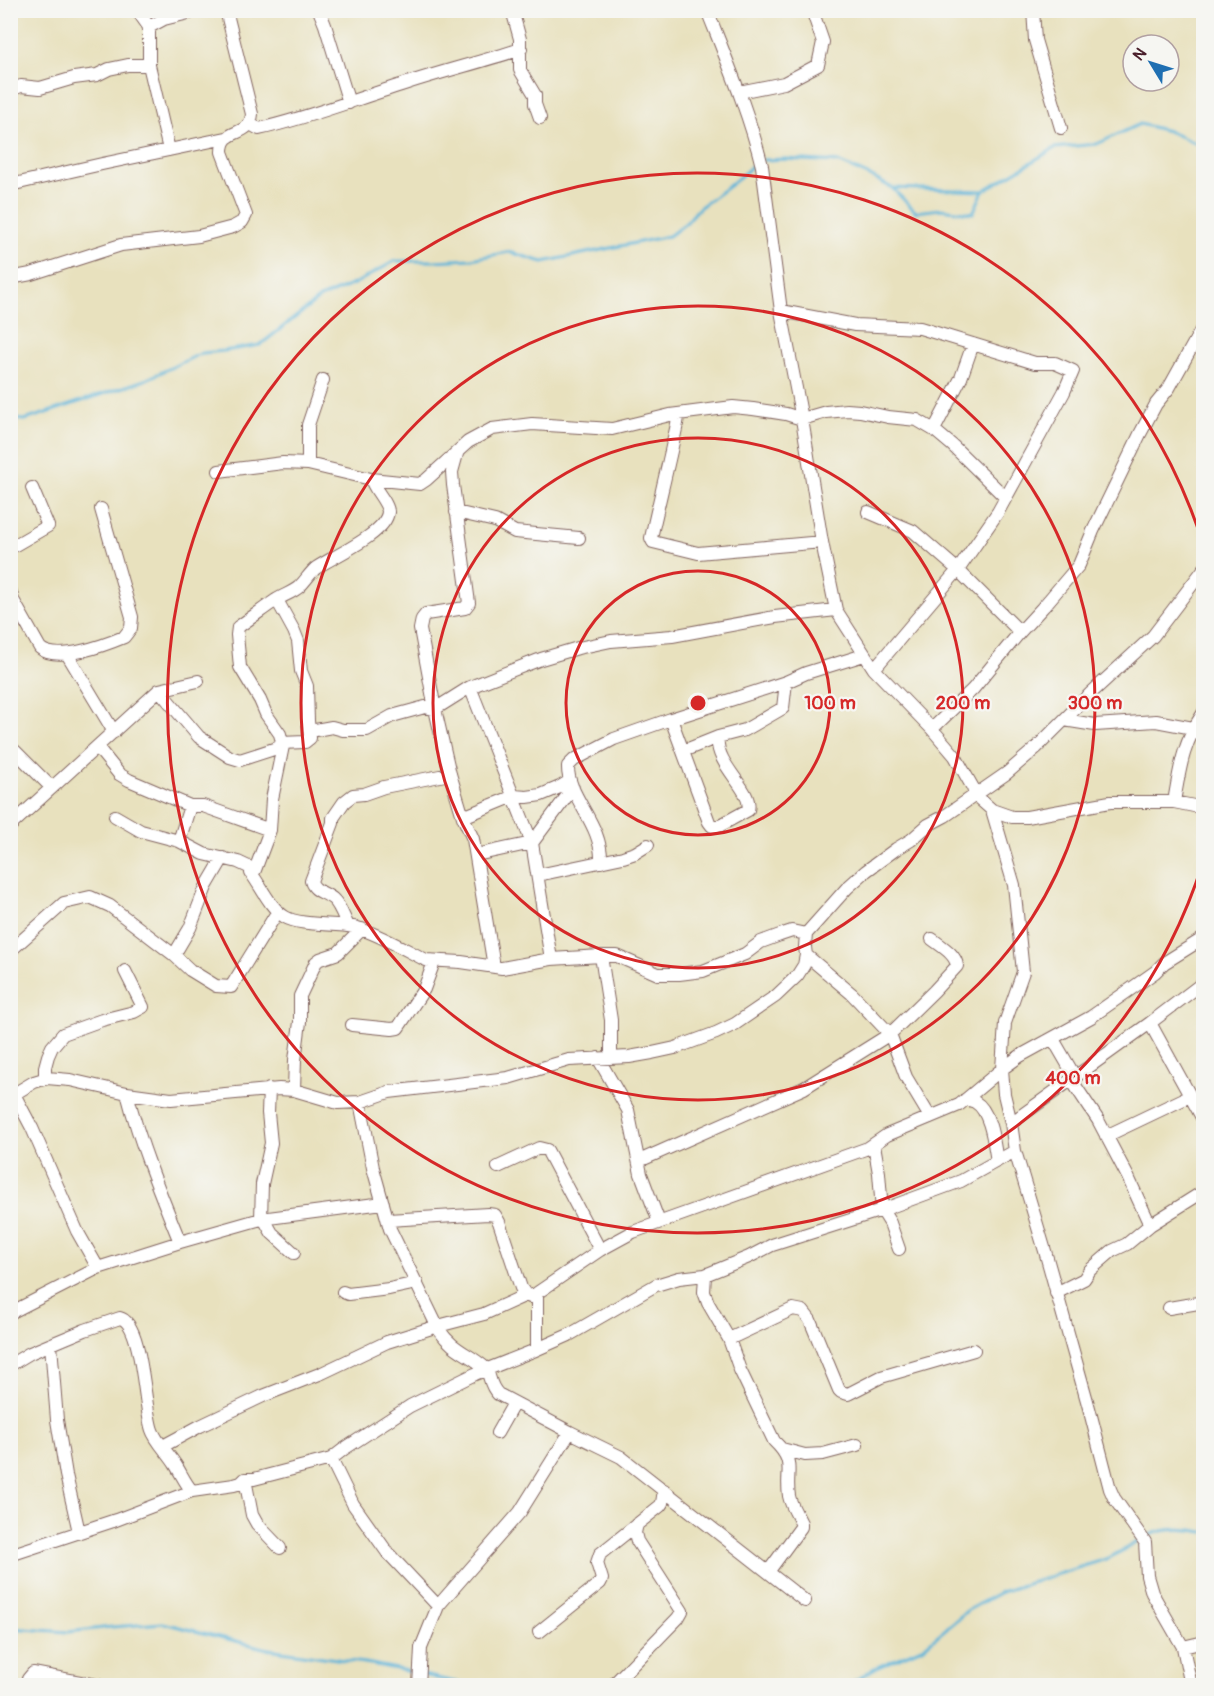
<svg xmlns="http://www.w3.org/2000/svg" width="1214" height="1696" font-family="Pangolin,sans-serif">
  <style>
    .lines { fill: none; stroke-linecap: round; stroke-linejoin: round }
    .stream { stroke: #5cb4d9; stroke-width: 3 }
    .minor-casing { stroke: #81635e; stroke-width: 14 }
    .minor { stroke: #fff; stroke-width: 12 }
    .ring { fill: none; stroke: #d62828; stroke-width: 3 }
    .centre { fill: #d62828; stroke: #f6f6f2; stroke-width: 3 }
    .ring-label { font-size: 18px; text-anchor: middle; font-weight: bold; fill: #d62828; stroke: #f6f6f2; stroke-width: 4.5; stroke-linejoin: round; paint-order: stroke }
  </style>
  <rect width="100%" height="100%" fill="#f6f6f2"/>
  <filter id="ink" filterUnits="userSpaceOnUse"><feTurbulence type="fractalNoise" baseFrequency=".0167" numOctaves="2"/><feDisplacementMap in="SourceGraphic" scale="12" xChannelSelector="R" yChannelSelector="G"/><feConvolveMatrix kernelMatrix="1 2 1 2 8 2 1 2 1" color-interpolation-filters="sRGB"/></filter>
  <filter id="wash" filterUnits="userSpaceOnUse"><feTurbulence type="fractalNoise" baseFrequency=".008" numOctaves="4" result="noise"/><feDisplacementMap in="SourceGraphic" scale="24" xChannelSelector="R" yChannelSelector="G"/><feGaussianBlur stdDeviation="1.35" result="paint"/><feColorMatrix in="noise" values="0 0 0 0 0 0 0 0 0 0 0 0 0 0 0 0 0 1.4 0 .05"/><feComposite in="paint" operator="in"/></filter>
  <g filter="url(#wash)">
    <rect width="100%" height="100%" fill="#e8e1be"/>
    <g class="lines">
      <path class="stream" d="M763 160 786 159 838 162 870 176 892 188 983 191 1055 148 1097 144 1140 124 1168 131 1204 147
        M892 188 916 212 940 209 973 213 983 191
        M10 419 25 420 145 380 202 353 224 351 260 345 320 298 356 283 395 261H434L471 259 509 252 543 262 669 236 686 223 699 208 729 186 757 162
        M1146 1537C1164 1527 1184 1528 1204 1532
        M10 1628 68 1632 112 1627 163 1623 268 1649 371 1664 417 1673
        M423 1675 472 1686
        M847 1686 873 1669 924 1647 968 1610 1001 1592 1109 1558 1141 1540"/>
    </g>
  </g>
  <g filter="url(#ink)">
    <g class="lines">
      <g class="minor-casing">
        <path id="minor" d="M137 10 149 27V65L169 150
          M319 10 325 25 349 103
          M512 10 520 39V70L535 95V104L540 118
          M707 10C727 61 749 113 762 166L781 311 802 419 822 542 836 610 874 669 932 729 955 756 973 788 975 795 992 810 1012 817H1027L1110 802H1174L1204 808
          M1033 10 1035 40 1061 128
          M149 27 164 19 201 10
          M10 90 21 86 40 88 74 78 97 75 109 69 128 65H149
          M739 92 784 83 818 65 823 42 812 10
          M250 124 259 129C308 118 353 100 401 85 440 72 481 62 521 49
          M10 185 102 164 226 138
          M10 278 31 274 121 245 199 236 233 227 242 222 246 215 222 152C222 126 250 139 252 114L226 10
          M781 311 855 325 920 328 1035 363H1055L1073 371 1064 392 998 512 958 570 874 669
          M678 414C678 424 675 432 673 442 666 474 658 506 651 538L653 542 698 553 822 542
          M934 430 961 378 973 344
          M457 454 452 472 453 485 469 603 465 608 426 614 422 619 420 629 435 709 450 774 463 817 473 839 494 967
          M308 464V425L323 380
          M219 471 283 463 308 464 371 479
          M456 512 495 521 515 532 579 538
          M868 512 913 531 958 570 1020 632
          M10 548 48 526 32 488
          M10 589 13 600 40 648C57 663 105 645 124 637L131 628 132 617 101 509
          M277 600 294 631 298 641 301 671 307 686 308 721 310 738 305 742 281 743
          M67 654 114 732
          M470 687 532 843 551 959
          M159 690 199 737 230 757 240 760 283 746
          M671 719 709 822 712 826H719L748 810C754 790 714 765 718 737
          M1064 720 1095 725 1156 721 1193 728
          M932 729 973 689 1020 632 1044 606 1079 565 1093 531 1140 434 1156 404 1169 388 1204 325
          M310 731 332 727 343 730H367L392 716 425 707 435 709 470 687 541 659 578 648 611 641 672 636 775 617 836 610
          M98 748 119 774 129 780 190 806 179 841
          M683 751 718 737 745 730 783 708 786 682
          M10 755 15 751 51 787
          M1174 802C1180 767 1183 743 1204 712
          M190 806H203L270 830
          M992 810 1014 885 1023 972 1005 1023 1002 1069 1004 1094 1011 1123 1015 1151 1045 1251 1089 1408 1110 1489 1114 1498 1145 1542 1147 1576 1152 1593 1183 1647 1191 1686
          M115 816 141 831 179 841 204 854 238 862 255 870 251 873C261 886 270 908 285 917 300 926 335 923 354 927 375 932 406 950 426 960L461 962 502 968 551 959 601 956H617L658 974H679L703 971 745 954 761 942 780 935 792 931 806 934
          M463 817 514 796 527 797 541 795 560 787 570 781
          M10 826 159 690 198 681
          M476 855 532 843 573 788
          M601 862C603 824 567 797 568 766L574 760 614 739 671 719 786 682 806 673 864 655
          M255 870 270 830 272 799 283 746 280 734 266 714 260 700 240 667 237 635 238 627C251 618 263 609 276 600 284 595 294 592 300 586 306 580 310 573 316 568 332 557 386 534 388 512 388 503 375 491 371 479L420 484 426 480 468 442 492 429 532 424 612 429 670 415 733 407 753 409 786 414 802 419 826 412 847 410 860 411 888 417 917 420 934 430 953 446 1005 497
          M538 875 623 857 635 853 648 845
          M348 926C344 918 340 905 333 899 325 892 314 892 311 881L333 823V818L344 802 353 795 364 794 384 787 450 774
          M10 951 64 903 90 897 110 906 174 955 190 970 216 986 231 987 278 911
          M174 955 190 928 206 887 223 858
          M806 955 852 994 890 1034 906 1077 930 1117
          M601 956 611 1020V1058
          M1150 1023 1204 1121
          M352 1025 392 1029 398 1028 424 989 434 962
          M1053 1039 1071 1070 1073 1074 1072 1081 1098 1120 1128 1177 1150 1225
          M598 1058 628 1110 641 1174 659 1222
          M45 1079V1067L48 1056 52 1047 63 1034 102 1020 134 1012 143 1007 125 971
          M10 1089 14 1094 32 1128 77 1231 98 1268
          M294 1090 295 1060 300 1022V996L316 962 320 959 338 953 362 929
          M127 1093C140 1144 160 1193 180 1242
          M14 1094 34 1082 47 1078 70 1080 127 1093 171 1099 279 1089 294 1090 338 1103 360 1102 389 1092 508 1078 569 1060 629 1057 652 1053 675 1048 716 1033 735 1024 776 996 797 976 804 965 806 955 805 947 806 934 847 888 866 871 896 849 911 840 928 825 945 816 1007 773 1036 748 1090 694 1153 636 1204 569
          M966 1099C967 1100 974 1101 975 1102 991 1111 994 1145 997 1161
          M360 1102 373 1168 390 1229 439 1330C453 1350 466 1352 483 1366 492 1373 487 1383 498 1394L570 1432 621 1457 805 1601
          M1011 1123 1150 1023 1204 982
          M1106 1136 1190 1096
          M874 1145 879 1173 882 1210 890 1223 899 1249
          M639 1161 804 1088 890 1034 934 991 957 966C956 954 941 946 932 939
          M498 1167 539 1148 547 1150 600 1250
          M261 1219 262 1184 271 1143 268 1113 269 1089
          M264 1219 272 1233 294 1253
          M388 1220 488 1214 495 1215 499 1222 521 1288 526 1295 530 1297 532 1295
          M343 1292 348 1294 389 1289 417 1283
          M1056 1293 1084 1279 1090 1270 1112 1251 1127 1244 1150 1225 1201 1193
          M1169 1308 1204 1302
          M10 1313 98 1268 180 1242 261 1219 383 1203
          M729 1339 793 1309 803 1311 810 1320 839 1390 841 1392 848 1394 881 1377 974 1350
          M51 1345 57 1420 66 1475 79 1532
          M537 1349V1293L600 1250 633 1232 868 1148 887 1135 959 1105 1002 1069 1020 1056 1091 1017 1155 972 1164 963 1204 938
          M10 1365 30 1353 85 1330 120 1318C143 1323 144 1409 152 1430 155 1440 169 1454 175 1464 181 1473 185 1483 192 1491
          M497 1433 514 1403
          M163 1446 200 1426 263 1396 322 1373 387 1342 438 1326 484 1314 526 1295
          M782 1449 805 1455 823 1454 857 1445
          M331 1459 353 1504 387 1552 438 1606
          M245 1479 252 1515 257 1524 280 1548
          M10 1555 116 1520 192 1491 234 1485 241 1483 245 1479H254L331 1459 344 1449 410 1406 475 1374 533 1351 569 1335 656 1285 679 1278 705 1275
          M768 1572 801 1527V1523C797 1514 791 1506 789 1496 785 1470 797 1463 774 1441L740 1370 729 1339 708 1303 704 1292 705 1275 749 1257 772 1245 882 1210 961 1181 1015 1151
          M539 1632 600 1583 602 1579 597 1563 600 1554 660 1506 662 1503 664 1490
          M1183 1647 1204 1642
          M28 1686V1679L33 1673 101 1686
          M419 1686 421 1648 438 1606 520 1512 570 1432
          M612 1686 678 1618 682 1611 637 1541 635 1533 637 1524"/>
      </g>
      <use href="#minor" class="minor"/>
    </g>
  </g>
  <g class="ring">
    <circle cx="698" cy="703" r="132"/>
    <circle cx="698" cy="703" r="265"/>
    <circle cx="698" cy="703" r="397"/>
    <path d="M1203 862A530 530 0 1 1 1203 544"/>
  </g>
  <circle cx="698" cy="703" r="9" class="centre"/>
  <g class="ring-label">
    <text x="830" y="709">100 m</text>
    <text x="963" y="709">200 m</text>
    <text x="1095" y="709">300 m</text>
    <text x="1073" y="1084">400 m</text>
  </g>
  <rect width="1214" height="1696" fill="none" stroke="#f6f6f2" stroke-width="36"/>
  <g transform="translate(1151 63) rotate(308)"><circle r="28" fill="#f6f6f2" stroke="#b1a0a2" stroke-width="1.5"/>
  <path d="M0-4.5L10 22L0 15L-10 22Z" fill="#1f6fb2"/>
  <text y="-9" font-size="16" font-weight="bold" text-anchor="middle" fill="#4a1f2b">N</text>
  </g>
</svg>
